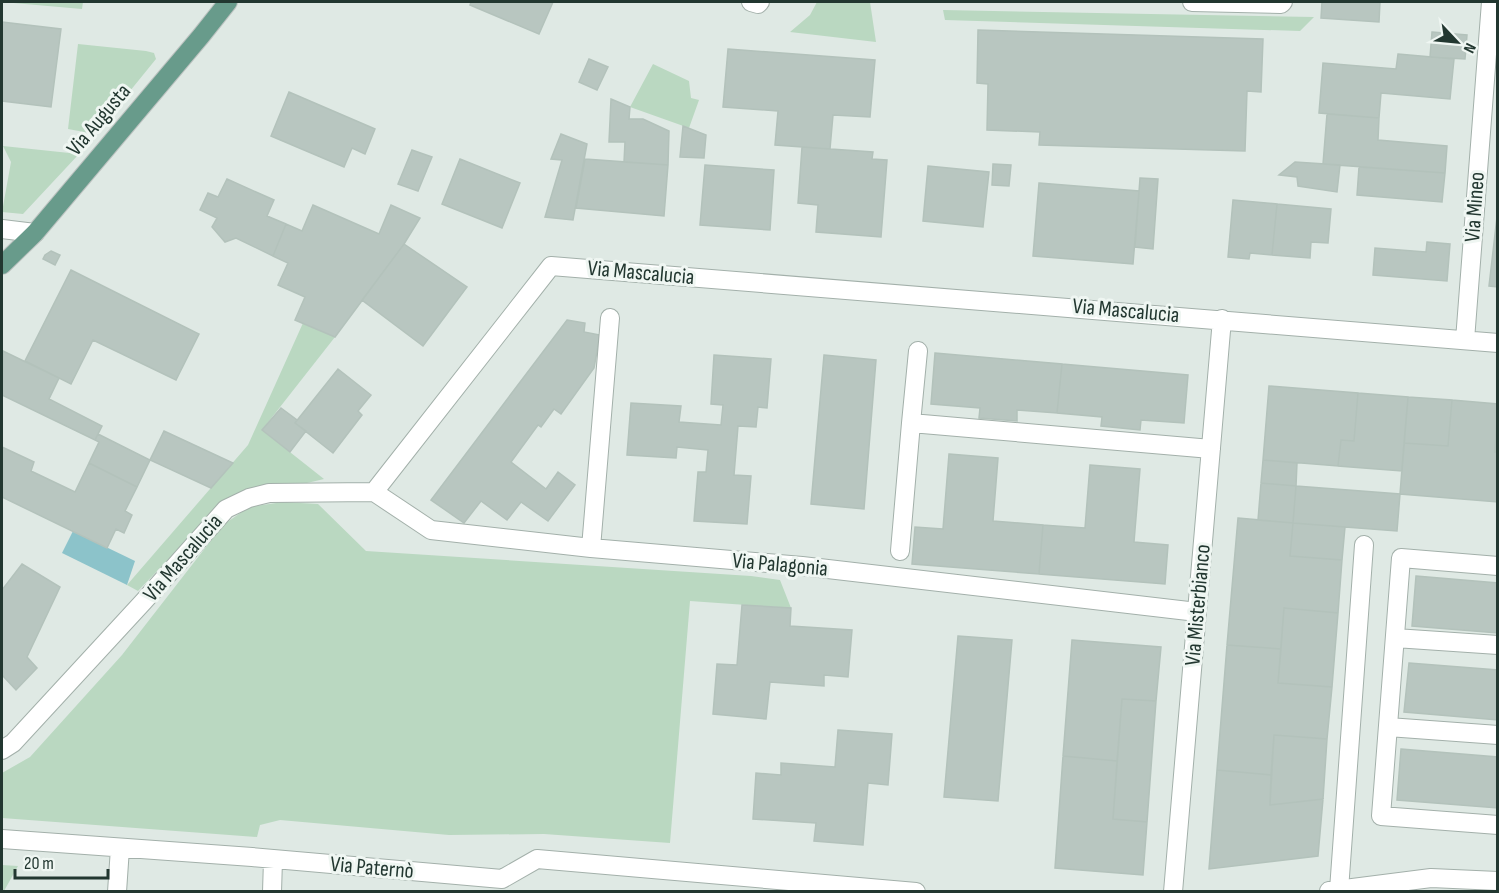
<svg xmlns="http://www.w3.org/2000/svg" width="1499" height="893" font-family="'Sofia Sans Condensed',sans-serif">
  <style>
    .green { fill: #bad8c1 }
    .water { fill: #8cc3ca }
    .building { fill: #b8c6c0; stroke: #b3c2bb; stroke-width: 1.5 }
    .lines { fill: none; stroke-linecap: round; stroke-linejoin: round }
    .minor-casing { stroke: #a3b0aa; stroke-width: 20 }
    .major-casing { stroke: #bdc3c1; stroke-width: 20 }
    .minor { stroke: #fff; stroke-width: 18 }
    .major { stroke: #689b8b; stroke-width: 18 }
    .labels { text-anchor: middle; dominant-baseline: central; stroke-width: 6; stroke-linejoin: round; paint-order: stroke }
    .street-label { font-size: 22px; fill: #223730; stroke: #eff6f2 }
  </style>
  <rect width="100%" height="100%" fill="#dfe9e4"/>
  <path class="green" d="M2 2H83L82 9Z
    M817 2H870L876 42 790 32 810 15Z
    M943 10 1314 17 1300 31 945 20Z
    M78 44 146 51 154 53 156 59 95 134 68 129Z
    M653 64 689 81 691 98 699 100 689 128 630 107Z
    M3 146 79 154 23 214 2 212 11 162Z
    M303 323 335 337 262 430 324 479 222 503 138 591 127 585 248 445Z
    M283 502 318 504 366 551 751 576 780 580 791 608 690 601 670 843 544 834 449 835 280 820 260 825 257 837 2 818V773L30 757 122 655 223 525 249 507Z
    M2 865 18 866 4 891H2Z"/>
  <path class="water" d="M73 531 135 561 127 585 62 553Z"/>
  <path class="building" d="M471 2H553L539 34 470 5Z
    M1322 2H1380L1379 22 1321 18Z
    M2 22 61 29 51 107 2 101Z
    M978 30 1263 39 1261 92 1247 91 1245 151 1039 145 1040 132 987 130 988 84 977 83Z
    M1432 32 1467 35 1465 59 1430 57Z
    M728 49 875 60 870 117 833 115 830 149 775 145 778 111 723 107Z
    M1398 54 1454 59 1450 99 1381 93 1379 118 1319 113 1323 63 1396 69Z
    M589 59 608 67 597 90 579 82Z
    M289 92 375 129 365 154 352 148 344 167 271 136Z
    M611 99 630 107 629 119H643L669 131 668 165 624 162 625 142H609Z
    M1327 114 1379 118 1378 140 1447 146 1445 173 1323 164Z
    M683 126 706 135 704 158 680 157Z
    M561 134 587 144 573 220 545 217 562 160 551 159Z
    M802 147 873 152 872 159 887 160 881 237 816 232 818 205 798 203Z
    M412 150 432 157 418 191 398 184Z
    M460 159 520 183 502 228 442 204Z
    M585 159 668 165 664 216 576 208Z
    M1295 162 1340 165 1337 192 1298 186 1297 177 1279 175Z
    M993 164 1011 165 1009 186 992 185Z
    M705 165 774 170 770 230 700 225Z
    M928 166 989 172 983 227 923 221Z
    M1359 167 1445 173 1442 202 1357 195Z
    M1140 178 1158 179 1153 249 1135 247Z
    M227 179 274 200 267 216 286 224 273 256 236 238 225 242 212 227 217 218 200 210 208 193 218 197Z
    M1039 183 1139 191 1133 264 1033 256Z
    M1233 200 1277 204 1272 255 1250 253 1249 259 1228 257Z
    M1277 204 1331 209 1328 243 1311 242 1310 258 1272 255Z
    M313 205 379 234 391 205 420 218 404 244 335 337 295 320 305 297 278 285 288 263 273 256 286 224 302 231Z
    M1497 217H1498V287L1489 286Z
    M1427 242 1450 244 1447 281 1373 275 1375 248 1426 252Z
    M404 244 467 287 423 346 362 300Z
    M51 251 60 255 55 265 43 259 45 255Z
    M71 270 199 334 176 380 93 340 71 384 25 361Z
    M567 320 585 323 584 332 600 335 594 368 561 414 554 409 541 427 538 425 511 462 546 489 558 472 575 485 548 521 521 502 507 520 481 501 464 523 431 500Z
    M3 351 59 378 49 399 102 426 95 440 2 395Z
    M935 353 1062 364 1057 413 1017 410V421L979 418 980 408 931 404Z
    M714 355 771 359 767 408 758 407 756 427 738 426 734 475 751 476 747 524 694 521 698 472H706L708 450 677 447 676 458 627 455 631 403 681 406 679 422 721 425 723 405 711 404Z
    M824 355 876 360 864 509 811 504Z
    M1062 364 1188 375 1184 423 1141 420 1140 430 1101 426 1102 417 1057 413Z
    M338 369 371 395 358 411 362 415 333 453 295 423Z
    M1269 386 1358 393 1354 441 1341 440 1338 466 1263 460Z
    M1358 393 1408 397 1402 471 1338 466 1341 440 1354 441Z
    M1408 397 1452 400 1448 446 1404 443Z
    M1452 400 1498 404 1495 452H1498V502L1400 494 1404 443 1448 446Z
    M281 408 297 420 295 423 306 431 290 452 262 430Z
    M1498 419V452H1495Z
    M164 431 233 463 211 488 150 460Z
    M98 434 150 460 137 487 89 463 99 442 95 440Z
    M2 447 34 462 31 471 75 492 89 463 137 487 125 511 132 515 124 533 116 529 107 548 2 497Z
    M949 454 998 458 993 521 1043 525 1039 574 912 564 915 527 943 529Z
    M1263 460 1297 463 1296 486 1261 483Z
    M1090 465 1140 469 1134 542 1168 545 1165 584 1039 574 1043 525 1085 528Z
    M1261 483 1296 486 1293 523 1258 520Z
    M1296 486 1400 494 1397 531 1293 523Z
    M1238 518 1293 523 1290 556 1342 560 1338 613 1284 608 1281 649 1227 645Z
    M1293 523 1345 527 1342 560 1290 556Z
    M22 564 60 587 27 657 37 668 16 690 2 675V590Z
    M1416 576 1498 583V633L1412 626Z
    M742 605 791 608 790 626 852 630 848 677 824 675V686L770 682 766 719 713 714 717 664 737 665Z
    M1284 608 1338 613 1332 687 1278 683Z
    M958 636 1012 640 998 801 944 797Z
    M1072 640 1161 647 1156 701 1122 699 1117 761 1063 756Z
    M1227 645 1281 649 1278 683 1332 687 1327 739 1274 735 1271 775 1217 770Z
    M1409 663 1498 670V720L1404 712Z
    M1122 699 1156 701 1147 822 1113 819Z
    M838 730 892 734 888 785 868 783 863 845 814 841 816 823 753 819 756 773 781 775V763L835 767Z
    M1274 735 1327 739 1323 799 1270 805Z
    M1401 749 1498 757V808L1397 800Z
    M1063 756 1117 761 1113 819 1147 822 1143 875 1055 868Z
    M1217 770 1271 775 1270 805 1323 799 1318 856 1209 869Z"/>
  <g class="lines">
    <g class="minor-casing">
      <path id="minor" d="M751 2 758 4 760 2
        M1192 2 1281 4 1283 2
        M2 229 35 233
        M1465 340 1491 2
        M918 351 911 423 1211 449
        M374 492 551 266 1498 343
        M374 492 431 530 591 548 802 566 1197 612
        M591 548 610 318
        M900 551 911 423
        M1498 566 1401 558 1381 816 1498 825
        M1395 638 1498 645
        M1388 727 1498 735
        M2 750 13 743 144 601 226 509 249 498 269 493 374 492
        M2 839 252 857 502 879 537 859 916 892
        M1339 890 1364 545
        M1329 891 1431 878 1498 881
        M117 892 120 848
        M272 892 273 860
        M1173 892 1222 319"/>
    </g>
    <g class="major-casing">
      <path id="major" d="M2 265 35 233 201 36 228 2"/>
    </g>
    <use href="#minor" class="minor"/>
    <use href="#major" class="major"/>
  </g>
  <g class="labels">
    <g class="street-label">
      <text transform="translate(99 120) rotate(-50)">Via Augusta</text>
      <text transform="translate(1475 207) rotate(-86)">Via Mineo</text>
      <text transform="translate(641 273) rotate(5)">Via Mascalucia</text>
      <text transform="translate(1126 311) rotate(5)">Via Mascalucia</text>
      <text transform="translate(183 558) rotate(-49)">Via Mascalucia</text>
      <text transform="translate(780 565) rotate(5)">Via Palagonia</text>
      <text transform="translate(1198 605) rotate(-85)">Via Misterbianco</text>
      <text transform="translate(372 868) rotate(5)">Via Paternò</text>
    </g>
  </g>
  <rect width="1499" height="893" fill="none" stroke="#223730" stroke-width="6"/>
  <g transform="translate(1457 42) rotate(116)" stroke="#eff6f2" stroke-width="4.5" paint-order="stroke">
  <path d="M0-4.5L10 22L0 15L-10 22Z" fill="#223730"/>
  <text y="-9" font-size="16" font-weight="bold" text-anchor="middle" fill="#223730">N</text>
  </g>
  <path d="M15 869v9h93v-9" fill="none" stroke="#223730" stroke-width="3"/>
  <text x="24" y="869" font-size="18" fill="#223730" stroke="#eff6f2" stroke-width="4.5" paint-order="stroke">20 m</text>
</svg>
